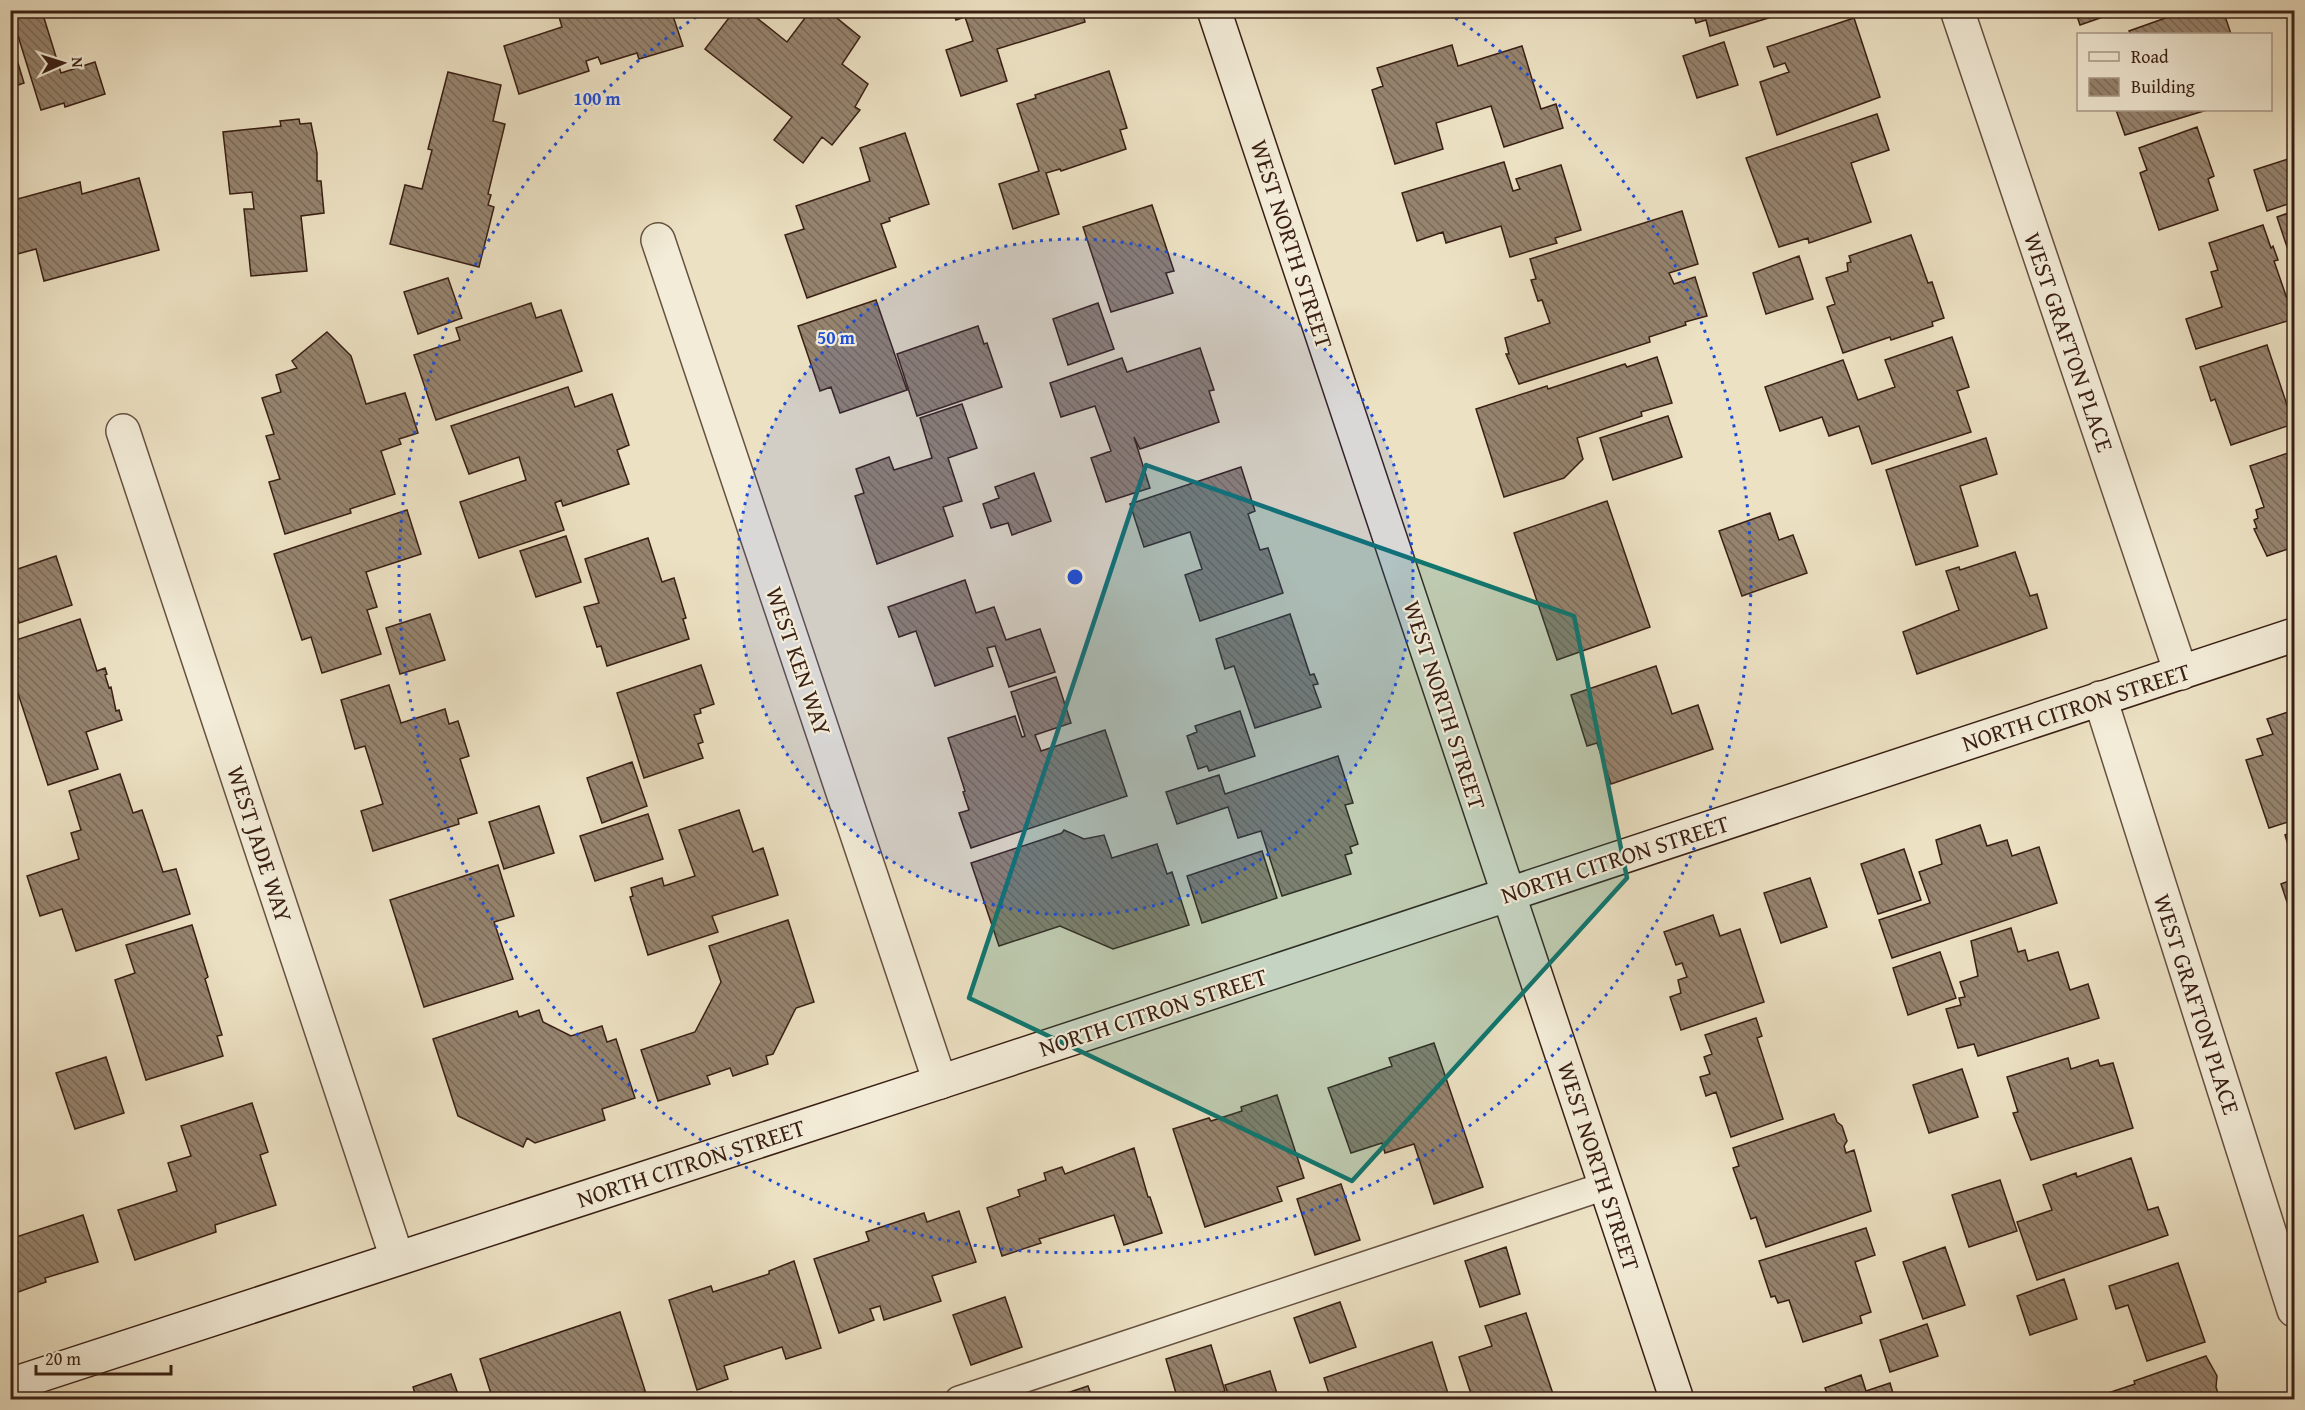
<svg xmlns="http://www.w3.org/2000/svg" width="2305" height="1410" font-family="'Gentium Book Plus',serif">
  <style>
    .building { fill: url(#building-back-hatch); stroke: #391f14; stroke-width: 1.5 }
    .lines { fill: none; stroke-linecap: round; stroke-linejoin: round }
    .lane-casing { stroke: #665040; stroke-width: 30 }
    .street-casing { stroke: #665040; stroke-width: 36 }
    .secondary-casing { stroke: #391f14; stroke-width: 36 }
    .lane { stroke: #f3ecd8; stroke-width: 27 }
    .street { stroke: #f3ecd8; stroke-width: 33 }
    .secondary { stroke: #f3ecd8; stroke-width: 33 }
    .marked { fill: #0f766e; fill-opacity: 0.2; stroke: #0f766e; stroke-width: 4.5; stroke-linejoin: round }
    .ring { fill: none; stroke: #1d4ed8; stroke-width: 3; stroke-dasharray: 3 6 }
    .labels { text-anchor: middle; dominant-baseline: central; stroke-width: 4.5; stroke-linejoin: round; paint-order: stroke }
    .street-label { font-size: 24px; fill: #391f14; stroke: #f3ecd8 }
    .centre { fill: #1d4ed8; stroke: #f3ecd8; stroke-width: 3 }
    .ring-label { font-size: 18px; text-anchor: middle; font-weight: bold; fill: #1d4ed8; stroke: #f3ecd8; stroke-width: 4.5; stroke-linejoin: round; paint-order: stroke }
  </style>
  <defs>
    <pattern id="building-back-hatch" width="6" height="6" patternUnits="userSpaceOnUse" patternTransform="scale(1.5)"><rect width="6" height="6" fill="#96846f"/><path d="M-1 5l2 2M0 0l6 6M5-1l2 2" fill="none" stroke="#7b6b5a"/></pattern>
  </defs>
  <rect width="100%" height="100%" fill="#ece1c3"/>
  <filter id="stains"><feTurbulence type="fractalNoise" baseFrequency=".00333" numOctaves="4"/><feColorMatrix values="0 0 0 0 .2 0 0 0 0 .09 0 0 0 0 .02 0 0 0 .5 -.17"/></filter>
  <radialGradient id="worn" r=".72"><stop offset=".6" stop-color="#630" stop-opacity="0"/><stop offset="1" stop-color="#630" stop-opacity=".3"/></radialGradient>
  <path class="building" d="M10 10H48L44 18 61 73 95 62 105 94 65 107 64 103 41 110Z
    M557 10H671L683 46 639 59 637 53 601 64 598 57 586 61 589 71 519 94 504 46 562 27Z
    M735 10H747L787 42 811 10H827L860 37 842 64 868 84 855 107 860 110 832 145 822 137 803 163 774 140 792 117 705 49Z
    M953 10H1082L1085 22 997 49 1007 81 961 96 946 50 973 41 965 17 956 20Z
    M1692 10H1791V11L1710 36 1706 20 1696 23Z
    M2075 10H2123L2080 25Z
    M2188 10H2223L2231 34H2131L2129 31Z
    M1854 18 1880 97 1777 135 1760 82 1789 72 1785 63 1774 67 1767 47Z
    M11 40 24 83 10 88V40Z
    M1724 42 1738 85 1697 98 1683 56Z
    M1452 45 1458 66 1522 46 1541 109 1556 104 1563 128 1504 147 1491 106 1436 123 1443 149 1395 164 1372 90 1383 86 1377 68Z
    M1109 71 1127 128 1120 130 1126 149 1061 171 1060 169 1046 173 1059 214 1013 229 999 184 1039 171 1017 104 1036 98 1035 95Z
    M448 72 501 85 493 121 505 124 488 194 491 195 488 205 494 207 479 267 390 244 405 185 422 189 432 150 428 149Z
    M2116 110H2207L2125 135Z
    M1877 114 1889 150 1851 163 1871 222 1809 243 1808 238 1779 247 1746 158Z
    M299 119 300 124 311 123 317 153V181H321L324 213 301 216 307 271 251 276 244 209H254L252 192 230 194 223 132 281 126 280 121Z
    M2197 127 2214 176 2208 179 2218 210 2159 230 2140 173 2147 170 2139 148Z
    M905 133 929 204 889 218 890 221 881 224 896 267 807 298 785 235 804 229 796 206 870 181 860 148Z
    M2294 157V202L2267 211 2254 170Z
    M1504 162 1513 191 1520 189 1516 179 1561 165 1581 230 1555 238 1557 243 1510 257 1501 226 1446 243 1443 232 1417 241 1402 193Z
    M139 178 159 250 44 281 36 249 10 256V201L80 182 82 194Z
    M1152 205 1174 271 1166 273 1173 293 1111 312 1083 227Z
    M1682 211 1698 264 1669 273 1674 284 1695 277 1707 316 1685 322 1686 325 1649 337 1650 342 1519 384 1506 354H1509L1505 338 1550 323 1542 300 1538 301 1531 280 1536 279 1530 259Z
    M2294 211V254L2290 256 2277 217Z
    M2263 225 2271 248 2273 246 2278 260 2274 261 2294 319 2196 349 2186 319 2222 307 2211 272 2218 270 2209 243Z
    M1911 235 1928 283 1932 282 1944 318 1932 322 1933 326 1891 340 1890 337 1843 353 1827 307 1835 304 1826 278 1848 271 1847 263 1851 262 1849 256Z
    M1799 256 1813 299 1766 314 1753 273Z
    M448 278 462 318 418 334 404 292Z
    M876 300 907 390 840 413 831 387 820 391 798 326Z
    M531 303 536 318 561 310 582 371 436 420 414 355 460 340 456 328Z
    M1098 303 1114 349 1068 365 1053 319Z
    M978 326 984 344 987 343 1002 387 917 416 897 354Z
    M327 332 351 356 366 404 405 393 418 433 399 439 401 444 381 451 395 494 350 509 351 513 285 534 269 482 280 479 266 436 274 434 262 398 281 392 276 375 297 368 292 361Z
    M1952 337 1969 387 1957 391 1971 432 1872 464 1859 426 1829 436 1822 417 1780 431 1765 387 1843 360 1858 400 1895 387 1885 360Z
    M2267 345 2288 408 2292 406 2294 415V419L2292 420 2293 424 2231 445 2215 399 2211 401 2200 367Z
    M1200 348 1214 390 1209 391 1219 422 1140 449 1134 437 1150 488 1106 502 1091 458 1111 451 1095 406 1061 417 1050 383 1122 358 1127 372Z
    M1657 357 1672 403 1641 412 1642 416 1577 438 1583 459 1564 478 1504 497 1476 409 1547 386 1548 389 1625 364 1627 367Z
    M568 387 575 407 612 394 629 445 617 450 629 484 563 506 561 500 555 503 564 530 479 558 460 502 526 480 519 457 469 474 451 426Z
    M962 404 977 448 948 458 962 501 943 507 953 536 877 564 855 496 864 493 856 469 889 457 894 470 932 458 920 418Z
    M1668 416 1682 457 1613 480 1600 438Z
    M1986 438 1997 474 1960 486 1978 546 1916 565 1886 470Z
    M2294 451V547L2267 556 2254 529 2257 528 2254 520 2258 518 2256 510 2264 507 2250 466Z
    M1241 467 1255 511 1248 514 1260 550 1268 548 1283 593 1200 621 1185 575 1202 569 1190 532 1144 547 1130 504Z
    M1034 473 1051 521 1012 535 1008 523 991 528 983 504 999 498 995 487Z
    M1607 501 1650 627 1557 660 1514 533Z
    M407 510 421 554 366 572 377 607 367 610 381 654 322 673 311 637 302 640 274 554Z
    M1770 513 1779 540 1793 535 1807 573 1742 596 1719 531Z
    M566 536 581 582 536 597 520 551Z
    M648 538 662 582 674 578 686 618 683 619 689 639 607 666 601 646 597 647 584 607 599 603 585 559Z
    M2015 552 2030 596 2037 594 2047 628 1917 674 1903 632 1959 610 1946 571 1959 567 1960 570Z
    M56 556 72 605 19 623 18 618 10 621V566L12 571Z
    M965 580 976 613 994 607 1006 640 1040 629 1055 672 1009 687 995 646 987 648 993 666 935 686 916 631 899 637 888 607Z
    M430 614 445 660 400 674 386 628Z
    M1290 614 1310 675 1314 674 1318 684 1313 685 1321 707 1255 728 1234 666 1225 669 1216 639Z
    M80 619 97 671 105 668 107 674 105 675 109 688 111 687 116 711 119 710 122 720 86 732 98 769 48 785 10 669V642Z
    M701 665 714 704 700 709 701 713 694 715 703 742 698 744 703 758 644 778 617 693Z
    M1656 666 1672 714 1698 705 1713 749 1611 784 1597 743 1587 746 1571 695Z
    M1056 677 1071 723 1035 735 1041 751 1105 730 1127 796 971 848 959 813 969 810 963 792 965 791 948 738 1015 716 1022 737 1025 736 1011 692Z
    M389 685 401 723 445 709 449 724 458 721 469 756 460 759 477 813 458 819 459 824 373 851 361 811 383 804 365 746 355 749 341 700Z
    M2294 710V820L2269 828 2246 760 2263 755 2257 739 2273 734 2267 719Z
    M1240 711 1255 756 1209 771 1207 766 1198 769 1187 736 1197 732 1195 726Z
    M1338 756 1353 803 1345 805 1358 844 1350 847 1352 853 1345 855 1351 874 1282 896 1261 831 1238 838 1228 807 1177 824 1166 792 1219 775 1225 794Z
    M632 762 647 806 602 823 587 778Z
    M120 774 133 813 142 810 163 872 176 869 190 914 76 951 62 909 40 916 27 876 79 859 71 833 81 830 69 791Z
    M539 806 554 853 504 869 489 822Z
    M739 810 753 852 763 848 778 895 712 916 718 932 648 955 630 897 633 896 631 888 662 878 664 886 695 876 679 830Z
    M648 814 663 859 595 881 580 836Z
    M1980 825 1987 846 2007 840 2012 856 2039 847 2057 903 1892 958 1879 920 1930 903 1919 872 1942 864 1936 840Z
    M1064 830 1084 839 1104 835 1112 858 1157 844 1167 874 1172 872 1189 925 1113 949 1060 926 999 946 971 863 1062 833Z
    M2294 831V864L2285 835Z
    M1904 849 1921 900 1878 914 1861 864Z
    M1262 851 1277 898 1202 923 1187 876Z
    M498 865 514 916 494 922 513 979 424 1007 390 900Z
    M1810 878 1827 927 1781 943 1764 893Z
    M2294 879V923L2281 884Z
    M1713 915 1720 936 1740 929 1764 1002 1681 1030 1670 997 1681 993 1678 980 1687 977 1682 963 1676 965 1664 932Z
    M788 920 814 1002 796 1008 773 1054 766 1056 768 1064 733 1076 730 1068 707 1076 710 1084 658 1101 641 1050 695 1032 721 982 709 946Z
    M192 925 208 977 205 979 222 1035 217 1036 223 1056 146 1080 115 980 135 973 126 945Z
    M2011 928 2018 952 2025 950 2028 961 2058 952 2070 990 2088 984 2099 1018 1978 1056 1974 1044 1958 1048 1946 1009 1961 1005 1959 998 1965 997 1960 982 1978 976 1971 941Z
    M1940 952 1956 998 1908 1015 1893 968Z
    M539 1010 543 1022 571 1036 602 1026 607 1042 616 1039 635 1098 602 1109 605 1120 535 1143 527 1138 523 1147 458 1116 433 1039 517 1011 519 1017Z
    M1756 1018 1762 1036 1757 1038 1783 1119 1731 1137 1716 1092 1706 1096 1700 1077 1710 1074 1704 1057 1712 1054 1705 1035Z
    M1434 1043 1483 1187 1434 1204 1414 1144 1385 1153 1382 1143 1351 1153 1328 1088 1392 1066 1389 1058Z
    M106 1057 124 1113 75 1129 56 1073Z
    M2068 1058 2071 1069 2098 1060 2100 1066 2113 1063 2133 1128 2031 1160 2013 1113 2018 1112 2007 1077Z
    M1962 1069 1978 1117 1929 1133 1913 1085Z
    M1277 1095 1304 1178 1277 1187 1282 1201 1205 1227 1173 1129 1209 1118 1211 1121 1242 1111 1241 1107Z
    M252 1103 268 1152 260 1155 276 1205 215 1225 216 1232 135 1260 118 1210 177 1191 168 1163 191 1156 181 1126Z
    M1834 1114 1837 1122 1842 1126 1847 1141 1844 1146 1846 1153 1854 1150 1871 1211 1766 1247 1756 1217 1751 1219 1733 1168 1739 1166 1733 1148Z
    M1134 1148 1148 1197H1150L1162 1233 1124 1245 1114 1215 1039 1239 1041 1243 1002 1256 987 1208 1020 1196 1018 1190 1046 1180 1044 1173 1062 1167 1065 1174Z
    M2131 1158 2148 1210 2158 1207 2168 1235 2037 1280 2017 1222 2052 1210 2043 1185 2076 1173 2077 1177Z
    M2000 1180 2017 1231 1969 1247 1952 1195Z
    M1341 1184 1360 1240 1315 1255 1297 1199Z
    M959 1211 976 1262 932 1276 941 1301 884 1320 880 1306 870 1309 874 1320 839 1333 814 1259 869 1241 866 1232 924 1213 927 1222Z
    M83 1215 98 1262 45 1278 46 1282 10 1295V1239Z
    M1866 1228 1875 1255 1855 1262 1871 1312 1860 1316 1862 1323 1803 1342 1789 1300 1778 1303 1775 1296 1771 1297 1759 1261Z
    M1506 1247 1520 1294 1480 1307 1465 1261Z
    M1945 1247 1965 1305 1923 1319 1903 1262Z
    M794 1261 821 1348 786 1359 782 1347 724 1366 728 1379 697 1390 669 1300 711 1286 713 1292 769 1274V1271Z
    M2178 1263 2205 1342 2147 1361 2128 1305 2116 1309 2109 1286Z
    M2064 1279 2077 1319 2030 1335 2017 1296Z
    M1005 1297 1022 1347 971 1365 953 1315Z
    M1340 1302 1356 1347 1310 1363 1294 1318Z
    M620 1312 648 1400H493L480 1359Z
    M1526 1313 1555 1400H1473L1459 1357 1492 1346 1485 1326Z
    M1927 1324 1938 1356 1890 1372 1880 1340Z
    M1432 1342 1450 1400H1331L1324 1378Z
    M1211 1345 1225 1391 1198 1400H1178L1166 1359Z
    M2206 1356 2217 1376 2216 1387 2220 1400H2103L2102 1395 2135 1384 2134 1381Z
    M1270 1371 1279 1400H1230L1225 1385Z
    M451 1374 460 1400H417L413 1387Z
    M1861 1375 1866 1391 1890 1383 1895 1400H1829L1825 1388Z
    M1088 1386 1093 1400H1046Z
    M731 1392 734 1400H711Z"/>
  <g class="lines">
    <g class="lane-casing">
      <path id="lane" d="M959 1400 1605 1186"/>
    </g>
    <g class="street-casing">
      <path id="street" d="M1957 10 2181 673
        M658 240 940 1082
        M123 431 397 1258
        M2100 698 2294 1310"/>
    </g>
    <g class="secondary-casing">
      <path id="secondary" d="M1214 10 1677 1400
        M10 1385 940 1082 2294 635"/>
    </g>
    <use href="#lane" class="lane"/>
    <use href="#street" class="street"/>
    <use href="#secondary" class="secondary"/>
  </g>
  <path class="marked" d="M1146 465 1574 616 1627 878 1352 1181 969 998Z"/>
  <circle cx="1075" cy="577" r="338" fill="#1d4ed8" fill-opacity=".12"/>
  <g class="ring">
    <circle cx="1075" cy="577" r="338"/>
    <path d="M1448 13A676 676 0 1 1 702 13"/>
  </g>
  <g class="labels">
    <g class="street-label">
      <text transform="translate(1292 244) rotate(72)">WEST NORTH STREET</text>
      <text transform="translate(2069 342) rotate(71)">WEST GRAFTON PLACE</text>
      <text transform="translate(799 661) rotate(71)">WEST KEN WAY</text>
      <text transform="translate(1445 705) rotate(72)">WEST NORTH STREET</text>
      <text transform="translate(2076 707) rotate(-18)">NORTH CITRON STREET</text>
      <text transform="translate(260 844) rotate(72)">WEST JADE WAY</text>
      <text transform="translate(1615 859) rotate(-18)">NORTH CITRON STREET</text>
      <text transform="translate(2197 1004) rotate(72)">WEST GRAFTON PLACE</text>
      <text transform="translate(1153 1012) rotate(-18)">NORTH CITRON STREET</text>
      <text transform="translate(691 1163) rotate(-18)">NORTH CITRON STREET</text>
      <text transform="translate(1599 1166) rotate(72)">WEST NORTH STREET</text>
    </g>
  </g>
  <circle cx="1075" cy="577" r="9" class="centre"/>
  <g class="ring-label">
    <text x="597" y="105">100 m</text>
    <text x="836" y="344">50 m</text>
  </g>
  <rect width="2305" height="1410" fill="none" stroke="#ece1c3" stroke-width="36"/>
  <rect x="12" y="12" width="2281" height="1386" fill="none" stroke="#391f14" stroke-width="3"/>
  <rect x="18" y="18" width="2269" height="1374" fill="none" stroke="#391f14" stroke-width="1.5"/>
  <rect x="2077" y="33" width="195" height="78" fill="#f3ecd8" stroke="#a99a8a" stroke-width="1.5"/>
  <rect x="2089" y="52" width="30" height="9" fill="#f3ecd8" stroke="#a99a8a" stroke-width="1.5"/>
  <text x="2131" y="63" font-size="18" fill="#391f14">Road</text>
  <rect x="2089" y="78" width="30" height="18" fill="url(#building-back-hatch)" stroke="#a99a8a" stroke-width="1.5"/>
  <text x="2131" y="93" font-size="18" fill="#391f14">Building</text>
  <g transform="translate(63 63) rotate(87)" stroke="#f3ecd8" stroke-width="4.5" paint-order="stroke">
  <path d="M0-4.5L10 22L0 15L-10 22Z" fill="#391f14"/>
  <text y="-9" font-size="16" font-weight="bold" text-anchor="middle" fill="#391f14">N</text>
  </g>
  <path d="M36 1365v9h135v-9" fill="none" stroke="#391f14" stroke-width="3"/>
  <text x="45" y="1365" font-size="18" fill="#391f14" stroke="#f3ecd8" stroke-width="4.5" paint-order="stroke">20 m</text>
  <rect width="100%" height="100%" filter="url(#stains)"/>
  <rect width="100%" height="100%" fill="url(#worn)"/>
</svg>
